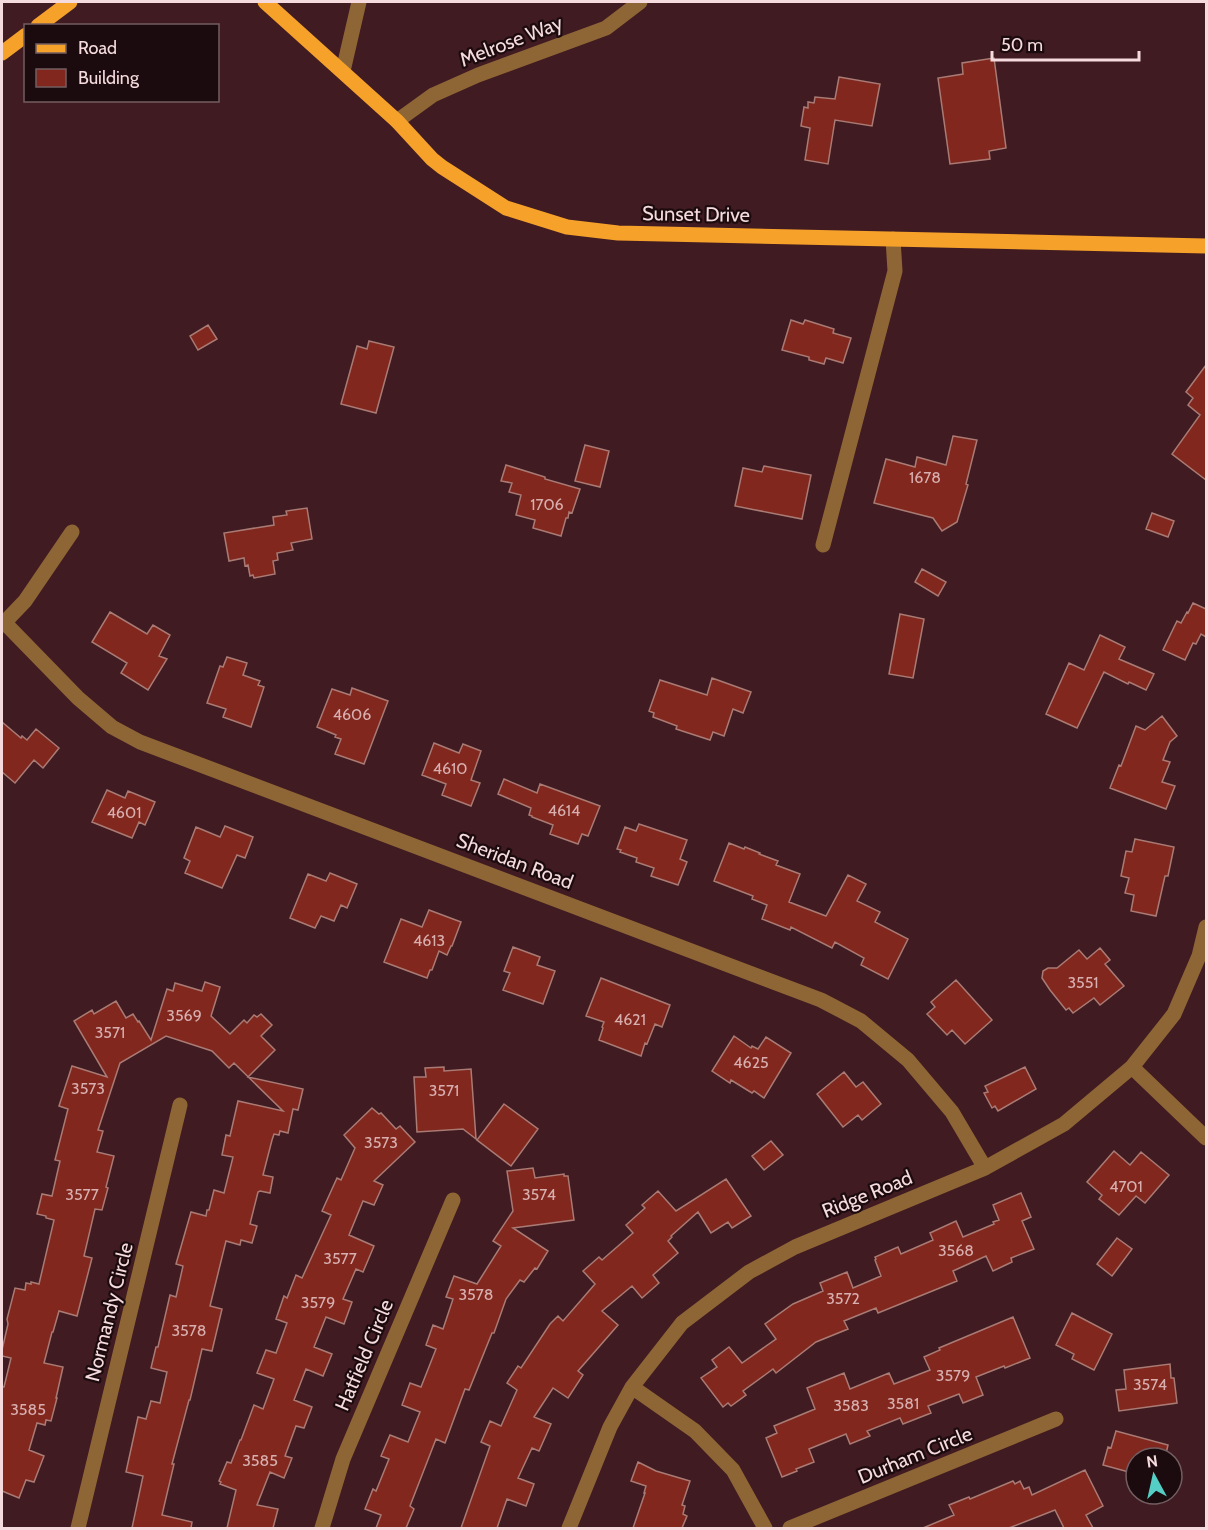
<svg xmlns="http://www.w3.org/2000/svg" width="1208" height="1530" font-family="Cabin,sans-serif">
  <style>
    .building { fill: #81271e; stroke: #a97b74; stroke-width: 1.5 }
    .lines { fill: none; stroke-linecap: round; stroke-linejoin: round }
    .minor { stroke: #8e6635; stroke-width: 15 }
    .major { stroke: #f5a12a; stroke-width: 15 }
    .labels { text-anchor: middle; dominant-baseline: central; stroke-width: 4.5; stroke-linejoin: round; paint-order: stroke }
    .number-label { font-size: 16px; fill: #d8aeae }
    .street-label { font-size: 20px; fill: #f5dbde; stroke: #1c0b0e }
  </style>
  <rect width="100%" height="100%" fill="#401b22"/>
  <path class="building" d="M994 58 1006 148 989 151 990 159 950 164 938 78 963 74 962 63Z
    M839 77 880 84 872 126 835 120 828 164 805 160 810 128 801 126 804 107 808 108V102L814 103 815 97 835 99Z
    M791 320 803 324 805 320 834 329 833 333 851 338 843 363 826 358 824 364 809 360V357L782 350Z
    M208 325 217 339 198 350 190 336Z
    M369 341 394 347 376 413 341 404 357 346 367 349Z
    M1206 365V480L1172 454 1200 415 1188 405 1193 398 1186 392Z
    M953 436 977 440 966 484 968 485 957 522 942 531 933 518 874 503 886 459 915 467 917 457 946 465Z
    M585 445 609 451 600 487 575 481Z
    M506 465 545 477V479L580 489 572 513 569 512 568 518H566L561 536 533 528 535 520 516 515 521 495 509 492 512 483 501 481Z
    M764 466 811 475 802 519 735 506 743 468 762 472Z
    M307 508 312 539 291 543 293 550 277 553 278 560 273 561 275 574 254 578 253 575 250 576 248 565 245 566 244 558 229 561 224 533 274 525 273 517 287 515 286 511Z
    M1152 513 1174 521 1168 537 1146 529Z
    M922 569 946 582 938 596 915 582Z
    M1193 603 1206 609V637L1201 634 1196 644 1193 643 1185 660 1163 650 1177 621 1181 623 1187 612 1188 613Z
    M110 612 147 634 153 625 170 635 159 656 167 659 148 690 121 673 127 663 92 642Z
    M900 614 924 619 913 678 889 674Z
    M1100 635 1125 647 1119 659 1154 674 1146 690 1129 682 1128 684 1104 672 1077 728 1046 714 1069 663 1084 670Z
    M227 657 247 663 243 675 260 681 258 685 264 687 251 727 223 717 226 709 207 703 220 666 223 667Z
    M712 678 751 692 743 713 733 709 724 736 713 732 710 740 676 729 677 726 653 717 654 713 649 711 660 680 707 695Z
    M352 688 388 701 364 764 335 754 341 739 335 737 336 735 317 727 332 689 350 695Z
    M1162 716 1177 736 1170 742 1163 760 1170 762 1162 782 1175 786 1166 809 1110 788 1119 765 1121 766 1136 726 1145 730Z
    M2 722 21 738 22 736 27 740 36 729 59 748 43 768 34 760 15 783 2 772Z
    M434 743 459 753 463 744 481 751 471 780 480 783 471 806 442 795 446 784 422 775Z
    M504 779 537 793 540 784 600 806 588 836 582 834 578 844 550 834 553 825 532 817V816L529 815 531 808 498 794Z
    M107 790 125 798 128 791 155 802 145 825 139 822 132 838 92 822Z
    M639 824 687 840 680 859 687 862 678 885 651 876 654 868 636 862 637 858 620 852 621 850 617 849 625 827 636 831Z
    M225 826 253 837 245 858 237 855 222 888 185 873 190 861 184 858 196 827 220 837Z
    M1135 839 1174 847 1168 876H1165L1156 916 1131 911 1134 895 1125 893 1129 878 1121 876 1126 851 1132 852Z
    M729 843 744 849 745 847 760 853 759 854 778 861 776 865 800 874 789 902 826 916 848 875 866 884 857 901 880 912 875 922 908 939 888 979 861 965 864 958 835 942 832 948 791 927 790 930 762 919 767 905 752 899 753 896 714 881Z
    M330 873 357 884 347 908 341 905 334 921 321 916 315 928 290 918 308 874 326 881Z
    M429 910 461 922 452 946H451L447 955 439 951 432 970H430L427 978 384 962 401 919 422 927Z
    M513 947 540 957 537 965 555 971 543 1004 503 990 510 973 504 971Z
    M1100 948 1110 960 1105 964 1124 986 1100 1005 1094 998 1073 1013 1069 1008 1066 1010 1050 990 1042 978 1043 971 1048 968H1057L1079 950 1087 959Z
    M601 978 670 1005 662 1027 655 1024 647 1044 645 1043 641 1056 599 1040 603 1028 602 1027 604 1022 586 1016Z
    M956 980 992 1020 965 1044 952 1030 947 1035 927 1014 935 1007 931 1002Z
    M205 982 220 987 211 1016 230 1034 244 1020 247 1023 254 1015 257 1017 261 1014 272 1025 261 1036 275 1050 248 1077 303 1089 298 1110 293 1109 288 1133 280 1131 279 1135 274 1134 272 1140 263 1175 273 1177 270 1193 260 1191 258 1192 250 1224 257 1226 252 1243 241 1240 240 1245 226 1241 210 1306 222 1309 212 1351 202 1349 190 1400H189L172 1464H174L162 1515 192 1522 191 1528H132L143 1476 126 1472 138 1417 146 1419 151 1401 160 1403 167 1372 151 1368 156 1347H158L170 1295 176 1297 183 1266 176 1264 191 1212 206 1216 207 1210H209L214 1190 224 1193 233 1157 222 1155 226 1135 230 1136 238 1101 283 1111 234 1063 229 1068 212 1051 166 1036 120 1063 98 1130 103 1131 97 1152 114 1156 106 1187 108 1188 102 1210 95 1209 84 1256 92 1258 77 1316 59 1311 53 1332H52L44 1363 63 1367 56 1398H57L51 1421 46 1420 45 1425 37 1423 29 1450 44 1456 34 1482 26 1480 19 1498 2 1491V1387H4L11 1358 2 1356V1350L8 1324 7 1319 15 1288 25 1290 26 1283 31 1284V1282L39 1284 54 1220 46 1218V1216L37 1214 42 1194 52 1196 60 1161 55 1160 68 1109 59 1106 72 1066 107 1077 74 1021 92 1010 94 1014 116 1001 126 1018 133 1014 138 1022 139 1021 151 1040 167 989 173 991 175 983 202 991Z
    M734 1036 751 1048 752 1046 758 1049 766 1037 791 1053 764 1098 754 1091 752 1093 731 1080 730 1083 712 1071Z
    M444 1067V1071L471 1069 476 1139 463 1129 417 1132 414 1077H426L425 1068Z
    M1025 1067 1036 1089 998 1111 995 1106 992 1108 984 1093 988 1092 985 1086Z
    M844 1072 856 1087 863 1082 881 1104 862 1120 858 1115 843 1127 817 1094Z
    M504 1104 538 1129 511 1166 477 1140Z
    M372 1108 379 1114 381 1113 396 1129 400 1126 415 1142 374 1181 383 1185 374 1205 363 1201 349 1235 374 1246 363 1272 356 1269 343 1299 352 1302 344 1324 326 1317 314 1347 332 1354 323 1376 306 1369 294 1400 312 1407 304 1428 296 1426 285 1456 292 1458 284 1478 270 1472 257 1505 278 1509 273 1528H227L236 1490 220 1484 221 1482 219 1481 227 1462 231 1463 240 1440H241L254 1405 263 1409 274 1379 257 1373 266 1350 276 1353 287 1323 276 1319 284 1296 287 1298 296 1275 302 1278 331 1215 322 1211 337 1178 341 1180 355 1148 344 1135Z
    M771 1141 783 1155 764 1170 752 1156Z
    M1114 1151 1130 1165 1141 1152 1169 1175 1145 1203 1136 1196 1119 1215 1099 1199 1102 1195 1087 1182Z
    M533 1168 535 1178 564 1174V1176H568L574 1220 513 1228 548 1251 537 1269 535 1268 524 1282 520 1280 506 1299 494 1333H492L469 1390 465 1389 445 1443 436 1439 410 1506 414 1509 406 1528H376L381 1515 365 1509 373 1489 376 1491 389 1459 381 1456 390 1435 408 1442 420 1412 402 1405 410 1383 421 1387 436 1349 426 1345 433 1325 443 1329 453 1299 446 1297 454 1276 477 1284 501 1246 493 1241 513 1211 507 1171Z
    M726 1179 751 1216 732 1228 728 1222 711 1233 698 1212 671 1236 672 1237 668 1241 678 1253 653 1275 659 1283 642 1298 632 1286 602 1311 618 1325 578 1371 583 1375 568 1398 553 1388 534 1417 551 1424 539 1451 532 1448 518 1478 534 1484 526 1506 507 1499 497 1528H461L490 1446 481 1442 490 1421 501 1426 517 1390 507 1383 518 1366 521 1368 550 1324 558 1316 563 1321 595 1284 583 1271 599 1257 602 1260 633 1233 626 1225 645 1208 642 1205 658 1191 676 1211Z
    M1021 1193 1031 1217 1022 1221 1034 1249 1011 1258 1012 1262 993 1271 986 1256 953 1271 957 1281 878 1313 876 1308 844 1321 848 1329 816 1342 776 1373 773 1369 743 1391 746 1395 731 1406 728 1403 723 1407 701 1378 717 1367 712 1360 729 1347 742 1363 776 1339 765 1324 793 1304 823 1291 820 1283 847 1272 853 1288 881 1276 875 1260 876 1259 875 1257 898 1247 901 1254 933 1240 930 1233 956 1221 963 1237 994 1224 993 1222 999 1220 993 1205Z
    M1117 1238 1132 1249 1112 1276 1097 1264Z
    M1072 1313 1112 1334 1094 1370 1072 1359 1074 1354 1056 1345Z
    M1013 1317 1030 1358 1005 1368 1004 1366 976 1377 983 1395 963 1403 959 1394 928 1406 931 1413 903 1424 900 1418 867 1431 870 1436 850 1444 846 1434 809 1449 814 1462 796 1469 797 1471 782 1477 766 1438 777 1433 774 1426 815 1409 807 1388 844 1373 850 1389 889 1373 894 1384 930 1370 924 1357 940 1350 939 1348Z
    M1170 1364 1171 1378H1174L1177 1403 1119 1411 1116 1390 1126 1389 1124 1370Z
    M1116 1431 1168 1445 1165 1458H1136V1474L1103 1465 1108 1447 1111 1448Z
    M638 1462 656 1471 690 1481 682 1505 685 1506 683 1514 687 1516 682 1528H633L645 1493H644L646 1486 631 1481Z
    M1085 1470 1103 1506 1086 1515 1093 1528H1064L1055 1510 1009 1528H923L954 1515 949 1505 969 1497 970 1499 1013 1481 1015 1484 1020 1481 1024 1489 1029 1487 1032 1495Z"/>
  <g class="lines">
    <path class="minor" d="M343 71 359 2
      M397 121 433 95 478 75 606 28 640 2
      M823 545 895 271 893 239
      M4 622 78 698 112 727 140 742 821 1000 861 1021 908 1060 952 1112 985 1168
      M2 625 25 601 72 532
      M1132 1067 1206 1138
      M632 1387 695 1431 733 1470 765 1528
      M78 1528 180 1105
      M322 1528 343 1459 453 1200
      M569 1528 610 1427 632 1387 682 1323 749 1272 795 1247 985 1168 1064 1124 1132 1067 1174 1014 1199 956 1206 927
      M790 1528 1056 1419"/>
    <path class="major" d="M265 2 397 121 432 159 442 167 506 208 567 227 618 233 1206 246
      M38 26 70 2
      M2 53 26 35"/>
  </g>
  <g class="labels">
    <g class="number-label">
      <text x="925" y="477">1678</text>
      <text x="547" y="504">1706</text>
      <text x="352" y="714">4606</text>
      <text x="450" y="768">4610</text>
      <text x="564" y="810">4614</text>
      <text x="124" y="812">4601</text>
      <text x="429" y="940">4613</text>
      <text x="1083" y="982">3551</text>
      <text x="184" y="1015">3569</text>
      <text x="630" y="1019">4621</text>
      <text x="110" y="1032">3571</text>
      <text x="751" y="1062">4625</text>
      <text x="88" y="1088">3573</text>
      <text x="444" y="1090">3571</text>
      <text x="381" y="1142">3573</text>
      <text x="1126" y="1186">4701</text>
      <text x="82" y="1194">3577</text>
      <text x="539" y="1194">3574</text>
      <text x="956" y="1250">3568</text>
      <text x="340" y="1258">3577</text>
      <text x="476" y="1294">3578</text>
      <text x="843" y="1298">3572</text>
      <text x="318" y="1302">3579</text>
      <text x="189" y="1330">3578</text>
      <text x="953" y="1375">3579</text>
      <text x="1150" y="1384">3574</text>
      <text x="903" y="1403">3581</text>
      <text x="851" y="1405">3583</text>
      <text x="28" y="1409">3585</text>
      <text x="260" y="1460">3585</text>
    </g>
    <g class="street-label">
      <text transform="translate(511 41) rotate(-21)">Melrose Way</text>
      <text transform="translate(696 214) rotate(1)">Sunset Drive</text>
      <text transform="translate(515 861) rotate(21)">Sheridan Road</text>
      <text transform="translate(867 1194) rotate(-22)">Ridge Road</text>
      <text transform="translate(109 1312) rotate(-76)">Normandy Circle</text>
      <text transform="translate(364 1355) rotate(-67)">Hatfield Circle</text>
      <text transform="translate(915 1455) rotate(-22)">Durham Circle</text>
    </g>
  </g>
  <rect width="1208" height="1530" fill="none" stroke="#f5dbde" stroke-width="6"/>
  <rect x="24" y="24" width="195" height="78" fill="#1c0b0e" stroke="#735e61" stroke-width="1.5"/>
  <rect x="36" y="44" width="30" height="9" fill="#f5a12a" stroke="#735e61" stroke-width="1.5"/>
  <text x="78" y="54" font-size="18" fill="#f5dbde">Road</text>
  <rect x="36" y="69" width="30" height="18" fill="#81271e" stroke="#735e61" stroke-width="1.5"/>
  <text x="78" y="84" font-size="18" fill="#f5dbde">Building</text>
  <g transform="translate(1154 1476) rotate(352)"><circle r="28" fill="#1c0b0e" stroke="#735e61" stroke-width="1.5"/>
  <path d="M0-4.5L10 22L0 15L-10 22Z" fill="#55cec6"/>
  <text y="-9" font-size="16" font-weight="bold" text-anchor="middle" fill="#f5dbde">N</text>
  </g>
  <path d="M992 51v9h147v-9" fill="none" stroke="#f5dbde" stroke-width="3"/>
  <text x="1001" y="51" font-size="18" fill="#f5dbde" stroke="#1c0b0e" stroke-width="4.5" paint-order="stroke">50 m</text>
</svg>
